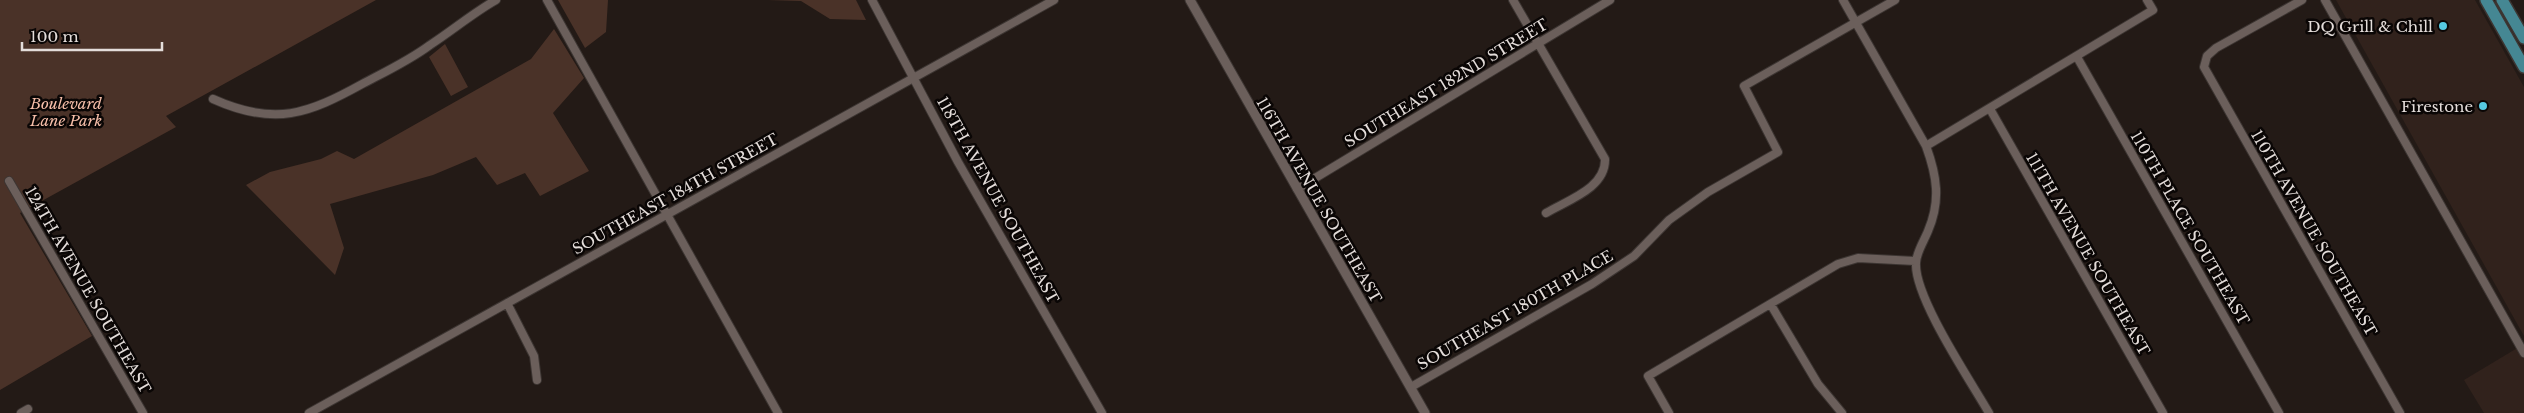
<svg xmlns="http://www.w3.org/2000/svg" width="2524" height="413" font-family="'Libre Baskerville',serif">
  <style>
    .built { fill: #31221c }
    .green { fill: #4a3228 }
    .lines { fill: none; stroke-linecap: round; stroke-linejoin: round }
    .minor-casing { stroke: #3c3532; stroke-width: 10 }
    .tertiary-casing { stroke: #3c3532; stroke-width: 11 }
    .primary-casing { stroke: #3c3532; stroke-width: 14 }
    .minor { stroke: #6b5f5b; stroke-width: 8 }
    .tertiary { stroke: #6b5f5b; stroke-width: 9 }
    .primary { stroke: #458793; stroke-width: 11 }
    .poi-dot { fill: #56c9e1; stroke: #0a0605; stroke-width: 2 }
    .labels { text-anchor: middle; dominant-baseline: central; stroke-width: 5; stroke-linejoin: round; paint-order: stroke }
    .poi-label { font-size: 15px; fill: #e4ddda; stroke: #0a0605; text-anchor: end }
    .street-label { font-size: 15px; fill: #e4ddda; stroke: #0a0605 }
    .park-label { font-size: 15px; font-style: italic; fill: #f6bea9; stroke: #0a0605 }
  </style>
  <rect width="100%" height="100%" fill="#231a16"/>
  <path class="built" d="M2336 0H2475L2524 87V336Z
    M2524 344V413H2484L2464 380Z"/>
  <path class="green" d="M0 0H376L166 116 176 127 20 213 92 336 0 390Z
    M558 0H608L606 32 585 48Z
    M768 0H856L866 20 830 19 801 1Z
    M554 29 584 78 553 113 589 171 540 196 525 173 497 185 476 157 433 175 330 204 344 248 335 275 246 185 270 172 321 159 337 151 354 159 531 59Z
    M445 44 468 87 451 96 429 57Z"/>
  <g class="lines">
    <g class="minor-casing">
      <path id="minor" d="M547 0 778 413
        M872 0 958 162 1102 413
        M1513 0 1605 159C1606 188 1568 200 1546 213
        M1843 0 1926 146C1937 176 1941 201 1928 231 1924 241 1916 253 1916 263 1914 297 1970 380 1989 413
        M2302 0 2216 48 2207 56 2204 67 2400 413
        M2325 0 2524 353
        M2077 57 2279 413
        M213 99C275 127 308 114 364 83 387 71 410 60 430 45 453 30 473 13 496 0
        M1990 109 2163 413
        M1926 146 2153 10 2147 0
        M9 181 143 413
        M1297 189 1610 0
        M507 303 534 356 537 380
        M1771 305 1818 384 1842 413
        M1411 387 1592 284 1634 256 1669 220 1708 192 1778 152 1744 86 1895 0
        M21 413 28 409
        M309 413 1054 0
        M1669 413 1648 376 1838 264 1858 258 1915 261"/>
    </g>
    <g class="tertiary-casing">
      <path id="tertiary" d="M1190 0 1425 413"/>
    </g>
    <g class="primary-casing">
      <path id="primary" d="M2486 0 2524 67
        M2502 0 2524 38"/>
    </g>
    <use href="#minor" class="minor"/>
    <use href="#tertiary" class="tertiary"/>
    <use href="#primary" class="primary"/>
  </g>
  <g class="poi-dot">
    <circle cx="2443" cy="26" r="5"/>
    <circle cx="2483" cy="106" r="5"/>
  </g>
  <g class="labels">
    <g class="poi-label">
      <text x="2433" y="26">DQ Grill &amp; Chill</text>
      <text x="2473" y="106">Firestone</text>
    </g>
    <g class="street-label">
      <text transform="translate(1446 83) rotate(-31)">SOUTHEAST 182ND STREET</text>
      <text transform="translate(675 194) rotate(-29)">SOUTHEAST 184TH STREET</text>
      <text transform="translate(998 200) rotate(61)">118TH AVENUE SOUTHEAST</text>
      <text transform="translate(1319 200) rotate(60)">116TH AVENUE SOUTHEAST</text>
      <text transform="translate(2190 228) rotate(60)">110TH PLACE SOUTHEAST</text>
      <text transform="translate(2314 233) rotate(60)">110TH AVENUE SOUTHEAST</text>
      <text transform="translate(2088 254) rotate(60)">111TH AVENUE SOUTHEAST</text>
      <text transform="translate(88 290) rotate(60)">124TH AVENUE SOUTHEAST</text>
      <text transform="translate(1515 310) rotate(-30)">SOUTHEAST 180TH PLACE</text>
    </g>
    <g class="park-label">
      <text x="66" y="103">Boulevard<tspan x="66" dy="17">Lane Park</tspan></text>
    </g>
  </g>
  <path d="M22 42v8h140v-8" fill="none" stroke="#e4ddda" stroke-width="2.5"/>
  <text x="30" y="42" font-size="15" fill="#e4ddda" stroke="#0a0605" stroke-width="4" paint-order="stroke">100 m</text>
</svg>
